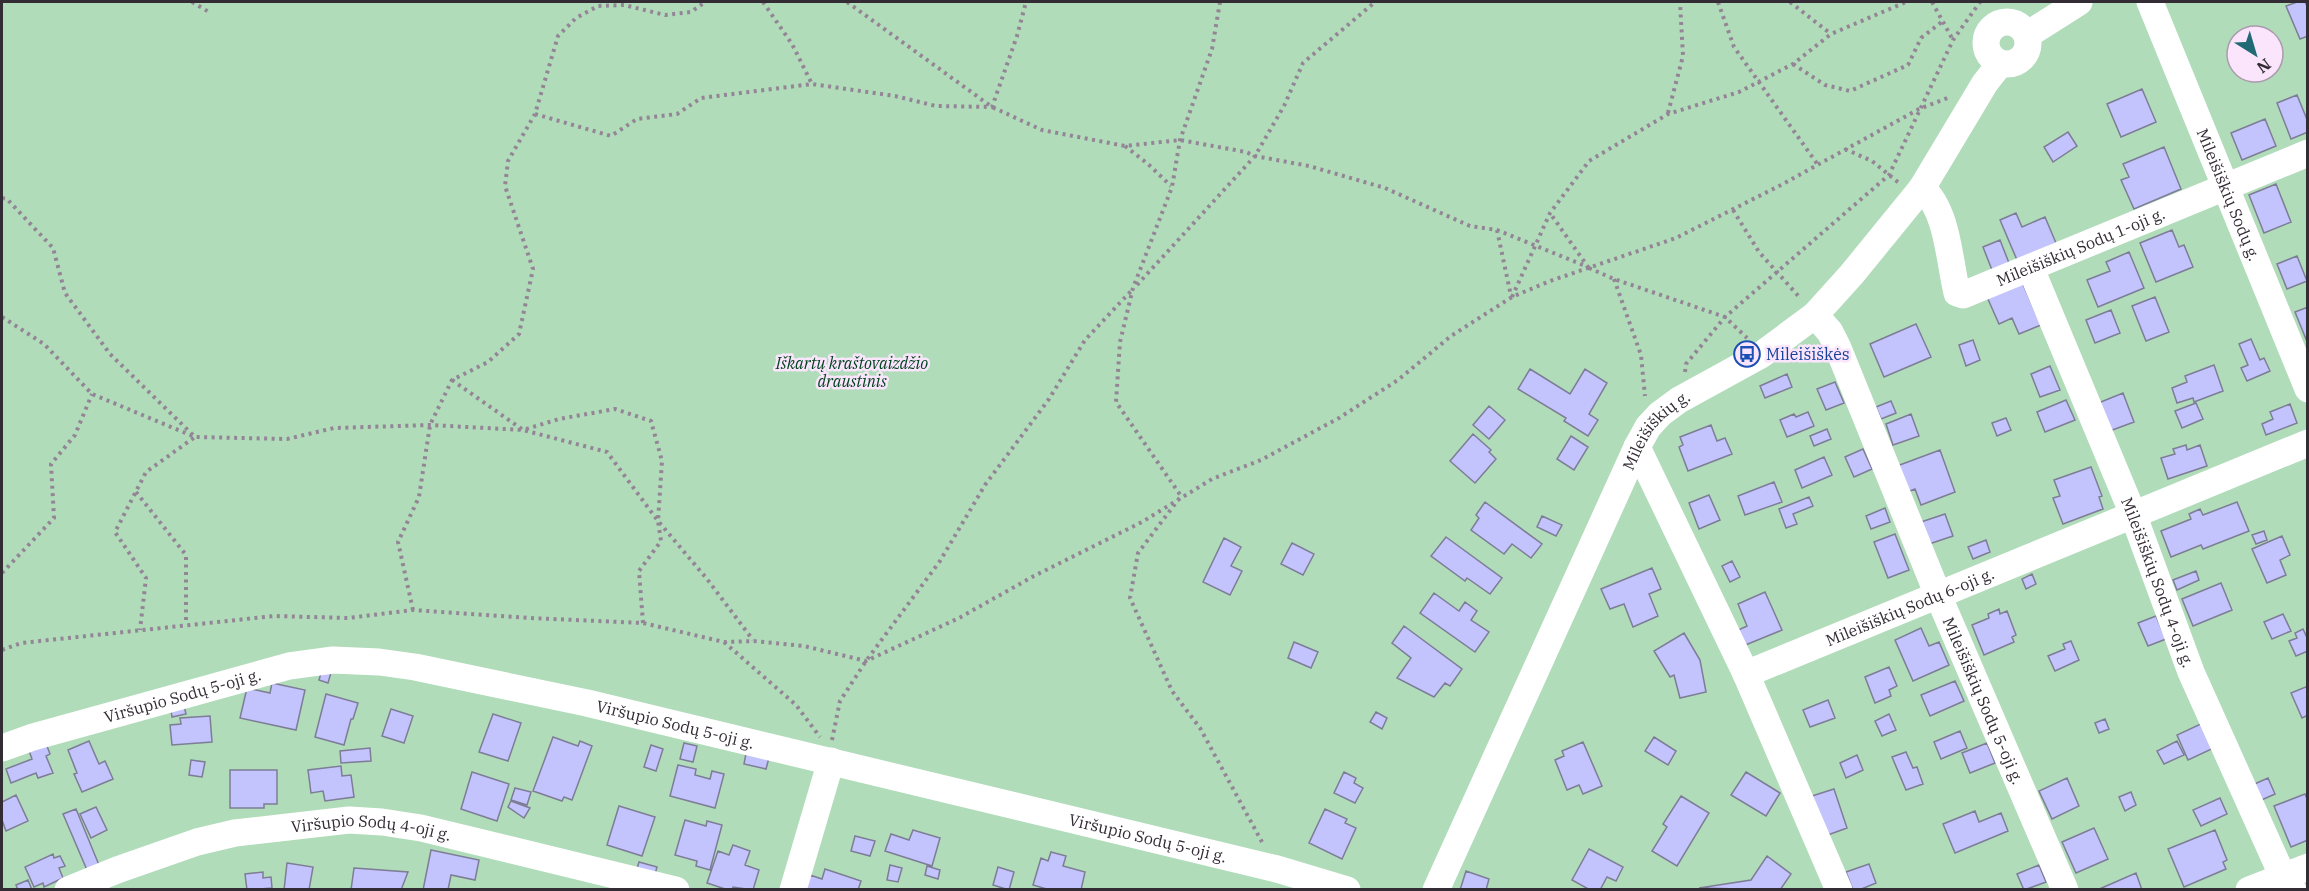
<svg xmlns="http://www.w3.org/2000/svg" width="2309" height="891" font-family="'IBM Plex Serif',serif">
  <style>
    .green { fill: #b0dcba; fill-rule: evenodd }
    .building { fill: #c3c3fe; stroke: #7d7d96; stroke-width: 1.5 }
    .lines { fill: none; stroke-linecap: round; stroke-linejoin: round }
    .path { stroke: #948596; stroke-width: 4; stroke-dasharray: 3 4.5; stroke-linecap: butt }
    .minor { stroke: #fff; stroke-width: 27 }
    .labels { text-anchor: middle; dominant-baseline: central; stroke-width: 5; stroke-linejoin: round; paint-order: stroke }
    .street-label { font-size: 16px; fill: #342c35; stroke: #fbe5fd }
    .transit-label { font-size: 16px; fill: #164399; stroke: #fbe5fd; text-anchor: start }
    .park-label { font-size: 16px; font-style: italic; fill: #00441e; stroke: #fbe5fd }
  </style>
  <rect width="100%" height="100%" fill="#fbe5fd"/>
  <path class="green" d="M2 2H2307V889L2 890ZM2237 36H2273V72H2237Z"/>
  <path class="building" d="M2297 2H2305L2308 8V36L2300 39 2286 6Z
    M2273 39 2282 59 2273 63Z
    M2142 89 2156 122 2121 137 2107 104Z
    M2297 95 2308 122V132L2291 139 2277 103Z
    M2265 119 2276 146 2242 160 2231 133Z
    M2068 132 2077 146 2053 162 2044 147Z
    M2164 147 2181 189 2134 209 2121 180 2129 177 2123 164Z
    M2276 184 2291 222 2264 233 2249 195Z
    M2016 213 2022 227 2045 217 2056 243 2017 260 2000 220Z
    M2172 230 2179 247 2184 245 2193 267 2156 282 2140 243Z
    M2000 240 2009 263 1992 270 1983 247Z
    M2129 252 2144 288 2098 307 2087 280 2110 271 2106 262Z
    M2297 256 2307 281 2287 289 2277 264Z
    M2022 282 2041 325 2019 334 2012 318 1999 324 1987 297Z
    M2155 297 2169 332 2146 341 2132 306Z
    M2308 307V344L2295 312Z
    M2111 310 2120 333 2095 343 2086 320Z
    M1916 324 1931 357 1884 377 1870 344Z
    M2251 339 2260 360 2264 358 2270 371 2247 381 2241 368 2248 365 2239 344Z
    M1973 340 1980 360 1966 366 1959 345Z
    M2214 365 2223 391 2194 402 2193 398 2177 403 2172 388 2187 382 2185 376Z
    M2050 366 2060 390 2040 397 2031 374Z
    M1530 369 1570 394 1585 369 1607 383 1589 414 1598 420 1588 436 1564 421 1566 418 1518 389Z
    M1787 374 1792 387 1765 398 1760 386Z
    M1835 382 1844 403 1826 410 1817 389Z
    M2123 393 2134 422 2107 432 2096 404Z
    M2066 400 2075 420 2045 432 2037 412Z
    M1891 401 1896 413 1881 419 1876 407Z
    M2196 403 2203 419 2182 428 2175 411Z
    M2290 404 2297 423 2266 435 2262 424 2273 419 2270 412Z
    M1489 406 1505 420 1489 439 1473 425Z
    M1808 412 1814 426 1787 437 1780 420 1794 414 1796 417Z
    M1911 414 1919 436 1893 445 1886 424Z
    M2006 418 2011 430 1997 436 1992 423Z
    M1711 425 1717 441 1725 438 1732 454 1688 471 1679 447 1683 445 1680 437Z
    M1827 429 1831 439 1814 446 1810 436Z
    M1473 434 1491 450 1489 452 1496 459 1475 483 1450 461Z
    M1571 436 1588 447 1574 470 1557 459Z
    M2186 445 2187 450 2200 445 2207 466 2168 479 2161 458 2175 454 2173 449Z
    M1863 449 1872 469 1854 477 1845 457Z
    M1940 450 1955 492 1921 505 1915 489 1907 492 1897 466Z
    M1824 457 1832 475 1802 488 1795 470Z
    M2091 467 2102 496 2099 497 2103 509 2063 524 2053 498 2060 496 2054 480Z
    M1774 482 1782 502 1745 515 1738 496Z
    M1709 495 1720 520 1699 529 1689 503Z
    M1809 497 1813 506 1793 514 1797 524 1786 528 1779 509Z
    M1485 502 1542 544 1531 558 1512 544 1504 554 1471 530 1479 518 1476 515Z
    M2237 502 2249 531 2203 549 2201 545 2171 557 2161 531 2191 519 2189 514 2200 509 2203 515Z
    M1885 508 1890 522 1871 529 1866 516Z
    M1945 514 1953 536 1929 544 1921 522Z
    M1542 516 1562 525 1556 536 1537 527Z
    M2264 531 2267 540 2256 544 2252 535Z
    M1895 534 1909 570 1888 578 1874 542Z
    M2282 536 2290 555 2280 560 2286 575 2267 583 2252 549Z
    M1446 537 1502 578 1490 594 1467 578 1465 581 1431 556Z
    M1224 538 1241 547 1231 566 1242 571 1230 595 1203 582Z
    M1986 540 1990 552 1973 559 1968 547Z
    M1292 543 1314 554 1303 575 1281 564Z
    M1732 561 1740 577 1730 582 1722 566Z
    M1652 568 1661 589 1649 594 1658 616 1633 627 1624 604 1610 609 1601 589Z
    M2196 571 2199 580 2177 590 2173 580Z
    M2032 574 2036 584 2026 589 2022 579Z
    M2221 583 2232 610 2193 626 2182 599Z
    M1765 592 1782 630 1743 646 1736 631 1747 626 1738 604Z
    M1434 593 1459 611 1465 602 1477 611 1471 620 1489 632 1475 652 1420 613Z
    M1999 609 2000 614 2007 611 2016 635 2012 637 2014 642 1984 655 1972 625 1989 618 1988 614Z
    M2283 614 2291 631 2272 639 2264 622Z
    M2156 616 2166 639 2148 646 2138 623Z
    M1404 626 1462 669 1450 686 1445 683 1434 697 1397 678 1411 658 1392 643Z
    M1921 628 1929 646 1939 642 1949 665 1913 681 1895 640Z
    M2303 629 2308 640V651L2296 656 2289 641 2297 638 2295 633Z
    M1684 633 1700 660 1706 692 1680 698 1674 675 1670 677 1654 651Z
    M2071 641 2079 660 2055 671 2048 656 2065 649 2063 644Z
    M1294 642 1318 652 1311 668 1288 658Z
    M323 666 332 669 328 683 319 680Z
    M1889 667 1897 686 1889 690 1891 696 1875 703 1865 677Z
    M1955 681 1964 701 1930 716 1921 695Z
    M272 683 305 690 296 730 240 718 247 688 270 693Z
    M2308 686V715L2302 718 2291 693Z
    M326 694 358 703 353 719H351L344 745 315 737Z
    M1828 700 1835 718 1810 727 1803 710Z
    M183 701 186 714 172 717 170 703Z
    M391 709 413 716 404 743 382 736Z
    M1376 712 1387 718 1382 729 1370 722Z
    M493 714 521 723 508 761 479 752Z
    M1889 714 1896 730 1882 736 1875 721Z
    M210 716 212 742 172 745 170 725 181 724 180 718Z
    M2105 719 2109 729 2099 733 2095 723Z
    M2205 722 2216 747 2188 760 2177 735Z
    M1960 731 1967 748 1941 759 1934 742Z
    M553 737 578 746 580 741 592 746 572 800 564 797 562 801 533 791Z
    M1654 737 1676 751 1668 765 1645 751Z
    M45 741 50 754 46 756 53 773 38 778 36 773 11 783 6 769 32 759 28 748Z
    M89 741 99 764 105 761 113 779 82 792 74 774 77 773 68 750Z
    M2177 741 2184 755 2164 764 2157 751Z
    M1583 742 1602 786 1583 794 1579 785 1567 790 1555 760 1564 756 1562 751Z
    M684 743 697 746 693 762 680 759Z
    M1987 743 1995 763 1970 773 1962 753Z
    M651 745 663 749 656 771 644 767Z
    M370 748 371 761 341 763 340 751Z
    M747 748 770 754 766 769 744 764Z
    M1906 752 1913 768 1917 767 1923 784 1906 790 1892 757Z
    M1857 755 1863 770 1846 778 1840 763Z
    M191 760 205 762 202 777 189 775Z
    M678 765 696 769 695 775 710 779 712 771 724 774 715 808 670 796Z
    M341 766 342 776 351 775 354 797 325 801 323 791 311 793 308 770Z
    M230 770H277V804H264V808H230Z
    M472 772 509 784 497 821 461 809Z
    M1344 772 1356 778 1354 783 1363 788 1355 803 1334 793Z
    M1746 772 1780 793 1766 816 1731 795Z
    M2067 778 2079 806 2052 819 2039 791Z
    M2268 778 2275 794 2257 802 2250 786Z
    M515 788 531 792 527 805 511 800Z
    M1834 789 1847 828 1825 836 1812 796Z
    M2131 792 2136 805 2125 811 2119 797Z
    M2305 794 2308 801V840L2291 847 2274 806Z
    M16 795 28 821 6 831 2 820V802Z
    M1681 796 1709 813 1677 866 1652 851 1667 827 1663 824Z
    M2220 798 2227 814 2201 826 2193 810Z
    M511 801 530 808 524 818 508 807Z
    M619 806 655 817 642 856 607 845Z
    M96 807 107 830 91 838 80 814Z
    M76 809 99 865 87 870 63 814Z
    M1325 809 1347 819 1345 823 1356 828 1342 859 1309 843Z
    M1975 811 1979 822 2001 813 2008 831 1955 853 1943 824Z
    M685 820 706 826 707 821 722 825 710 870 696 866 697 861 675 855Z
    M2094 828 2108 859 2076 873 2062 842Z
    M913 830 940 838 932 866 885 851 891 834 909 840Z
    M2215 830 2227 860 2223 862 2226 869 2184 887 2168 849Z
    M855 836 875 841 870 856 851 851Z
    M733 845 750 851 745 865 759 870 753 890 733 887 732 890H728L707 883 718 851 729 855Z
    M1589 849 1623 867 1616 881 1607 877 1600 890H1590L1572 880Z
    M431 850 479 860 475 880 451 875 448 890H423Z
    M1051 852 1066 856 1063 866 1085 872 1081 890H1050L1033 885 1041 858 1048 861Z
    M53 854 54 858 60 856 65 866 59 868 63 878 44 887 43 883 34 887 25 867Z
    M1767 856 1791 874 1780 890 1699 888 1751 880Z
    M639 862 657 867 654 878 636 872Z
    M287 863 313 867 309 890H284Z
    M1869 864 1876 883 1859 890H1853L1846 872Z
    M890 865 902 868 898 882 887 880Z
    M2039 865 2046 882 2024 890 2017 874Z
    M927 866 940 870 938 879 925 875Z
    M998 867 1014 872 1009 890 993 885Z
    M354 868 408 872 401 890H351Z
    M825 869 861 881 858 890H806L810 875 822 879Z
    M1466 871 1489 879 1486 890H1460Z
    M263 872V878L271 877 272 888 247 890 245 874Z
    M2136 873 2142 890H2097Z
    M28 880 32 890H18L16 885Z"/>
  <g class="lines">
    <path class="path" d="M192 2 209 12
      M763 2 792 44 812 84
      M847 2 992 107 1042 130 1125 146 1180 140 1246 152 1255 156 1309 166 1385 188 1470 226 1497 230 1588 267 1550 213
      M1220 2 1212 49 1180 140 1172 187 1133 288 1120 342 1116 402 1181 496 1138 553 1130 598 1172 691 1200 728 1262 842
      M1718 2 1734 47 1818 165
      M1790 2 1831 34
      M1932 2 1953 40
      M1793 64 1825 85 1850 91 1908 65 1921 38 1943 21
      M1668 113 1683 56 1680 2
      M535 114 611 136 637 119 677 114 701 98 812 84 895 96 936 106 992 107 1017 36 1026 2
      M1125 146 1148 164 1171 186
      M1845 149 1872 161 1899 183
      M2 198 7 199 53 248 65 293 110 354 195 437 146 472 115 532 146 578 140 630
      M1733 210 1759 252 1801 299
      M1497 230 1511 296
      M1589 268 1614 279 1725 317 1747 338
      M1614 279 1641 355 1645 396
      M1137 285 1255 156 1284 106 1303 63 1375 2
      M1512 297 1550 213 1589 161 1668 114 1739 92 1793 64 1831 34 1906 2
      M2 317 44 344 92 394 195 437 287 439 334 428 430 425 523 430 607 452 658 521 707 579 753 640
      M1685 372 1686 364 1725 317 1889 175 1953 40 1980 2
      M452 380 523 430 559 419 615 409 651 421 662 461 658 521 661 541 639 571 643 623
      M136 492 186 555V624
      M2 573 54 518 51 464 75 435 92 394
      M413 610 398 542 419 497 430 425 452 380 488 362 519 334 533 269 505 186 508 161 535 114 558 36 576 18 598 6 624 5 665 15 691 12 705 2
      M724 642 796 705 820 737
      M2 650 21 643 274 616 348 618 413 610 530 618 643 623 724 642 753 641 804 646 866 661 959 618 1034 576 1142 522 1212 479 1261 460 1339 418 1398 380 1451 336 1512 297 1550 281 1676 238 1781 185 1919 109 1950 97
      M832 740 840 701 866 661 940 561 985 485 1049 399 1085 340 1132 290"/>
    <g class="minor">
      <path id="s1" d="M2150 2 2308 389"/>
      <circle cx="2007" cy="43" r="21"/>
      <path d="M2027 35 2079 2"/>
      <path id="s2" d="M1922 188C1948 211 1949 260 1957 293L1963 295 2308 153"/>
      <path id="s3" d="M2031 269 2133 514 2191 672 2283 877 2293 890"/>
      <path id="s4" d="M1815 315 1830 332 1838 348 1938 595 2065 890"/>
      <path id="s5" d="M1637 447 1746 674 2308 443"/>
      <path d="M1746 674 1839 890"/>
      <path id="s6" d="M2 748 33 737 289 666 333 660 379 662 415 667 587 703 1277 869 1347 890"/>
      <path id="s7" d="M68 890 117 870 197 842 235 833 349 820 382 822 421 828 676 890"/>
      <path d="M793 890 831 761"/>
      <path id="s8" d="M1436 890 1637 447 1648 427 1660 414 1679 400 1761 355 1815 315 1852 274 1922 188 1985 83 2000 64"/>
      <path d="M2249 890 2308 867"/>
    </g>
  </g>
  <defs>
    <g id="bus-ring" transform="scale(1.35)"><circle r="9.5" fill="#fbe5fd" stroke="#1a4fb4" stroke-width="1.5"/><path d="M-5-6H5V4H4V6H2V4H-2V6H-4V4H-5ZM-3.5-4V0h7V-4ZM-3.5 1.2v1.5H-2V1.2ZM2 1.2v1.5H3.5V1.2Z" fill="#1a4fb4"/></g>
  </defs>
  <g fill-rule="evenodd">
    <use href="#bus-ring" x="1747" y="354"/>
  </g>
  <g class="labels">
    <g class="street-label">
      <text stroke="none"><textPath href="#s1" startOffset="208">Mileišiškių Sodų g.</textPath></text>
      <text stroke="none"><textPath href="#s2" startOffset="246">Mileišiškių Sodų 1-oji g.</textPath></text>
      <text stroke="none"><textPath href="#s8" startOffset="512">Mileišiškių g.</textPath></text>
      <text stroke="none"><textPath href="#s3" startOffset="338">Mileišiškių Sodų 4-oji g.</textPath></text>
      <text stroke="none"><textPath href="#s5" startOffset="429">Mileišiškių Sodų 6-oji g.</textPath></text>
      <text stroke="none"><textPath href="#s6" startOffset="188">Viršupio Sodų 5-oji g.</textPath></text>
      <text stroke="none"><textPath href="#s4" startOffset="422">Mileišiškių Sodų 5-oji g.</textPath></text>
      <text stroke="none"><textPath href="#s6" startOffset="692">Viršupio Sodų 5-oji g.</textPath></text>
      <text stroke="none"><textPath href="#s7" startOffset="314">Viršupio Sodų 4-oji g.</textPath></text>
      <text stroke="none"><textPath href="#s6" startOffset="1178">Viršupio Sodų 5-oji g.</textPath></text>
    </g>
    <g class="transit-label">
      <text x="1766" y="354">Mileišiškės</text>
    </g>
    <g class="park-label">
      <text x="852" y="363">Iškartų kraštovaizdžio<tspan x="852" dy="18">draustinis</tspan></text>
    </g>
  </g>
  <rect width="2309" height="891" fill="none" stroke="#342c35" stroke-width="6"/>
  <g transform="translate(2255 54) rotate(143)"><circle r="28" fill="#fbe5fd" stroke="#ab9bad" stroke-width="1.5"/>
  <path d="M0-4.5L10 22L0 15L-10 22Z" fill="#206a75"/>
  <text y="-9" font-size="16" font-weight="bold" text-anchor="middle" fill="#342c35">N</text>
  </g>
</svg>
